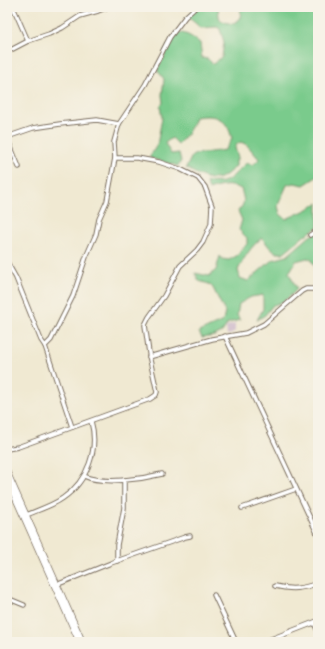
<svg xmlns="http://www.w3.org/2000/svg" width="325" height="649" font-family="'Shantell Sans',sans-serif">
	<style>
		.industrial { fill: #d0bdcc }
		.green { fill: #7acb8c; stroke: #5a7a55 }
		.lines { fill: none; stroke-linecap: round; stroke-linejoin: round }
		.minor-casing { stroke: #7a6d5d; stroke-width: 5.5 }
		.tertiary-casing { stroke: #7a6d5d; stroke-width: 6 }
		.minor { stroke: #fff; stroke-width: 3.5 }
		.tertiary { stroke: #fff; stroke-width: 4.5 }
	</style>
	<rect width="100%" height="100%" fill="#f7f3e8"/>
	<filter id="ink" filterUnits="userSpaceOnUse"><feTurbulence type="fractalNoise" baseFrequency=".025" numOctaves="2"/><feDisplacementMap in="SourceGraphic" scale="8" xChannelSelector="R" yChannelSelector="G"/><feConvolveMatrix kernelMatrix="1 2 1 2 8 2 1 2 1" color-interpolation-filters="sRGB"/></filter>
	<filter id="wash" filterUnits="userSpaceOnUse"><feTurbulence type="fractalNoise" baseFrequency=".012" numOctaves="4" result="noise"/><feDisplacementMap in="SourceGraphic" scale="16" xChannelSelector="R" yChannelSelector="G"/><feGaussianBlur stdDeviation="0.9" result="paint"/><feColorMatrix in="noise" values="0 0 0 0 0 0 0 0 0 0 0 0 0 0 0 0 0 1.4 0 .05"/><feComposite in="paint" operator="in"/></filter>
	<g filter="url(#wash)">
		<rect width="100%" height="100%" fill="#f0e9d2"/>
		<!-- industrial -->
		<polygon class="industrial" points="235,324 235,331 232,334 227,335 226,327 230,325"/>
		<!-- green -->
		<path class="green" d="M199 7H218L219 17 221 21 233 24 240 19 241 7H318V176L304 185 294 183 287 185 279 203 278 206 280 214 286 219 306 210 318 203V227L304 236 283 253H277L271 249 262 238C251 246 244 258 238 270L240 278 248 281 272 260 287 256 310 236 318 232V285H316C319 274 316 268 311 259L307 258 296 261 289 273 297 289C290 297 283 303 273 305L265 315 257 320 263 309V295L251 297 239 304 237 315 240 320 228 323 222 332 214 336 202 338 199 332 223 321 225 312 213 288 209 284 199 281 195 273 209 276 216 270 220 256 222 259 229 260 238 255 242 249 247 244V238L239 230 242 220 238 211C246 203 244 200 241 189 230 183 220 186 209 190L206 182C212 182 218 183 223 182 232 180 239 168 247 163L253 165 259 159 247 145 241 142 237 144 235 148 238 157 236 161V166C232 169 228 174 224 176 211 184 197 174 186 168L192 156 196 154 225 150 232 139C227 117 215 114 195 117 192 128 186 136 178 144L172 138 165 143 171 154 179 153 181 161 178 166 150 158V156L157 145 162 118 160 106 163 103 162 95 164 79 157 70 165 56V50L176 33C184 31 194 38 200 43L202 58 208 59 213 64 222 57 224 42 220 29 217 27 201 28 188 17Z"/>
	</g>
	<g filter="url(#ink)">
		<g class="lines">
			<!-- minor casing -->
			<g class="minor-casing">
				<g id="minor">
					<polyline points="13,7 28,41"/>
					<polyline points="7,52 28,41 49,34 62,28 80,16 98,11 108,7"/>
					<polyline points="7,137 33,128 60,124 97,120 119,124"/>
					<polyline points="7,138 19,167"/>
					<polyline points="310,235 318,230"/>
					<polyline points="7,262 16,278 41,340 45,346 72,427"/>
					<polyline points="225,336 318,535"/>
					<polyline points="45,346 51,340 73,296 86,257 96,234 99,219 107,201 115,158 114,142 119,124 145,85 170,37 185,17 196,7"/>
					<polyline points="149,357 212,339 246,333 264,324 302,291 306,289 318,289"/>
					<polyline points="7,449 18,447 150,399 156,395 157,392 150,360 145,325 149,317 164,296 180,266 197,250 203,242 211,224 212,206 205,187 198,178 180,169 159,162 137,158 115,158"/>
					<path d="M84 476C103 485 142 479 162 474"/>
					<polyline points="242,508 296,489"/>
					<path d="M26 515C38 510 52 506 63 498 88 481 99 449 91 421"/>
					<polyline points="117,561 117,545 124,508 124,480"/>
					<polyline points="7,574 7,588"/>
					<polyline points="56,585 111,563 185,537 190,536"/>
					<path d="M275 586C291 590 302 589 318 583"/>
					<polyline points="214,595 236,642"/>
					<polyline points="7,598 24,605"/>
					<polyline points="314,623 318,631"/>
				</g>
			</g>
			<!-- tertiary casing -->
			<g class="tertiary-casing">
				<g id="tertiary">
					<polyline points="7,471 83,642"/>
					<polyline points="7,480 79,642"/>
					<polyline points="264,642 318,621"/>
				</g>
			</g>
			<!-- minor -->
			<use href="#minor" class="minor"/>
			<!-- tertiary -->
			<use href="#tertiary" class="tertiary"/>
		</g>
	</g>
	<!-- margin -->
	<rect width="325" height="649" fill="none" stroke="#f7f3e8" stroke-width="24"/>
</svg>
